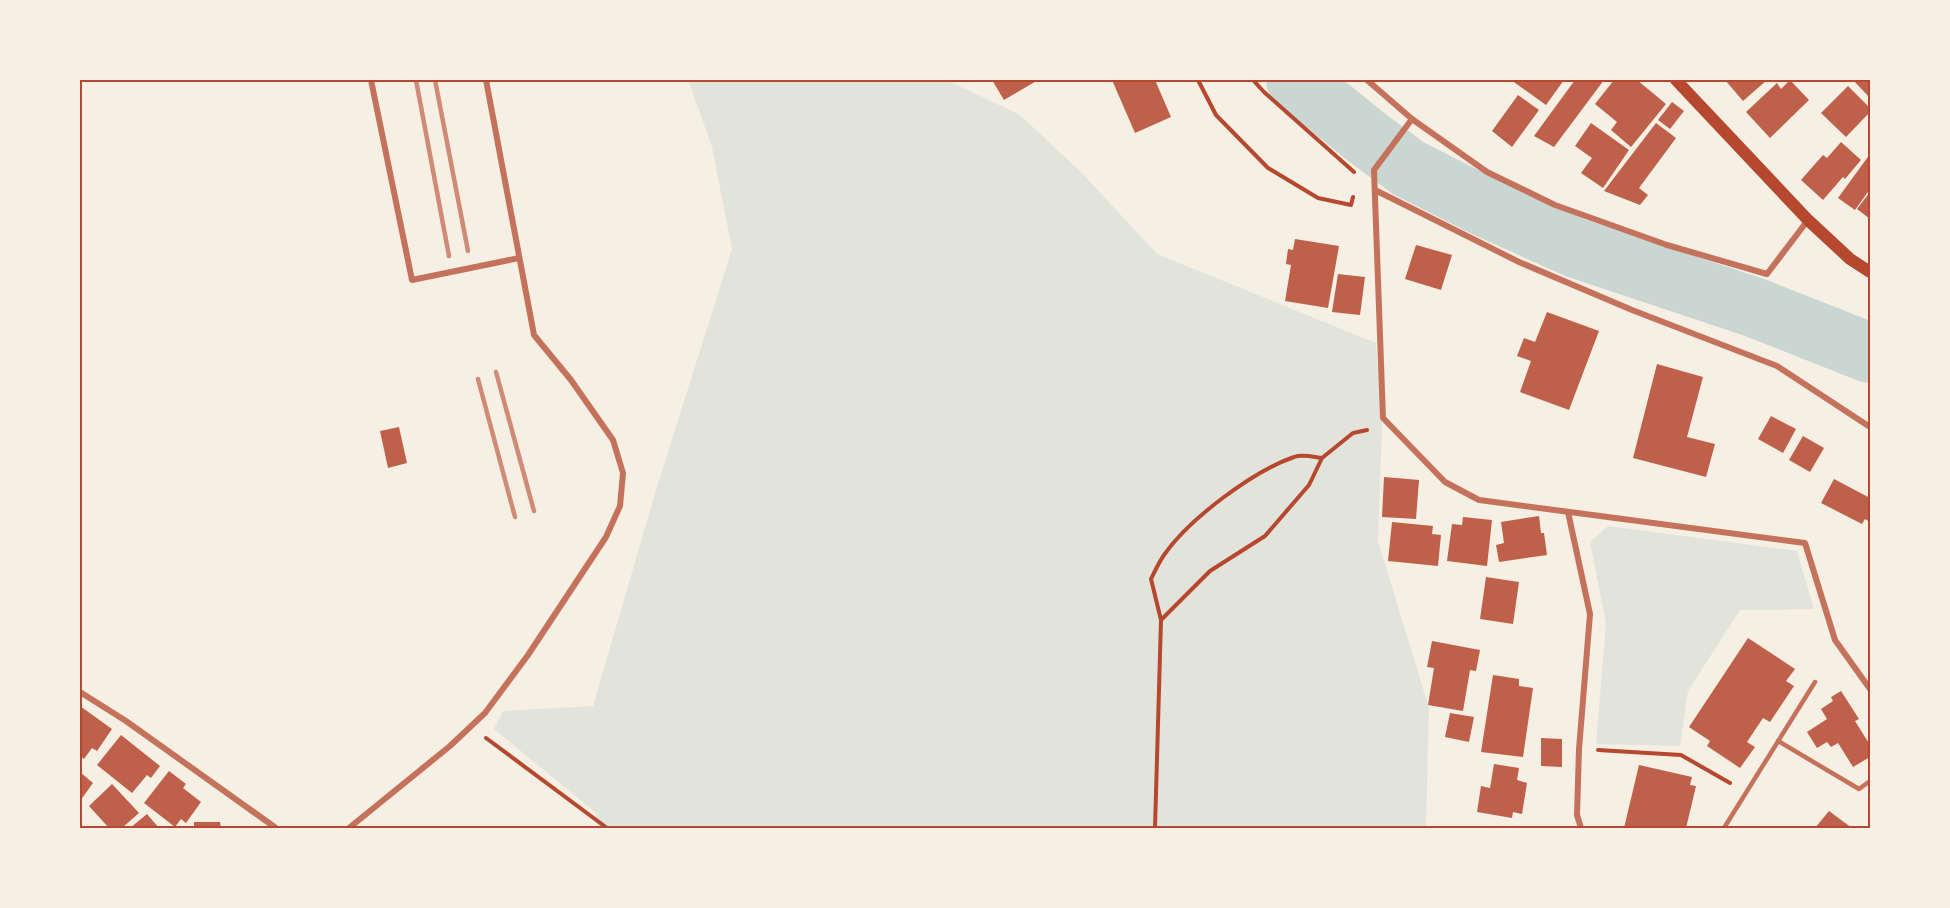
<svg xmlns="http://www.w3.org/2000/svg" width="1950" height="908" font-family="'Roboto Condensed',sans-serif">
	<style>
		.green { fill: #e2e4dc }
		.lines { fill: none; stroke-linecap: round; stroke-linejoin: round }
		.river { stroke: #c9d6d2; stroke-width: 60 }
		.building { fill: #bf614a }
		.path { stroke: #b5482f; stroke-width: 4 }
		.service { stroke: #c5725c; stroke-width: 4.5 }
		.minor { stroke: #c5725c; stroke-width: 6 }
		.secondary { stroke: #b5482f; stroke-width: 12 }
		.rail { stroke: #cf8b77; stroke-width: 4.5 }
		.neatline { fill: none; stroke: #b5482f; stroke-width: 2 }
	</style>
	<rect width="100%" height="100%" fill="#f6efe4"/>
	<!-- green -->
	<g class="green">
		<polygon points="688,80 947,80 1020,115 1082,173 1157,254 1376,343 1382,430 1378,541 1429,708 1426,828 597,828 596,813 494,729 503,711 593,706 656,490 732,249 712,147"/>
		<polygon points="1608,526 1797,551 1814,609 1740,610 1688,691 1680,746 1596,744 1606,623 1590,542"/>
	</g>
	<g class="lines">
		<!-- river -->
		<polyline class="river" points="1296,80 1365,136 1408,168 1485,207 1576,248 1756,308 1870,353"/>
	</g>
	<!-- building -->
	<g class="building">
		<polygon points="992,80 1038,80 1004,100"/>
		<polygon points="1112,80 1155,80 1171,117 1135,133"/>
		<polygon points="1511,80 1564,80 1546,105"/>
		<polygon points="1575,80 1604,80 1554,147 1534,136"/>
		<polygon points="1614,80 1637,80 1666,104 1631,147 1611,130 1617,122 1595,104"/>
		<polygon points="1725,80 1767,80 1743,101"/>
		<polygon points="1790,80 1809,100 1770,138 1746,112 1777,83 1781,89"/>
		<polygon points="1853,80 1870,80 1870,98"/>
		<polygon points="1848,86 1870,108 1870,112 1846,137 1821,113"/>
		<polygon points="1518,95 1539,110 1512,147 1492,131"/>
		<polygon points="1672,102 1684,111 1670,129 1658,120"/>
		<polygon points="1591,123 1629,150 1603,188 1581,173 1592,158 1575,146"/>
		<polygon points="1656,123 1676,138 1639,188 1648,195 1640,205 1604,191"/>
		<polygon points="1841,142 1861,160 1845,179 1843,177 1823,200 1801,180 1823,155 1827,158"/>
		<polygon points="1870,154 1870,189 1855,210 1838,198"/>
		<polygon points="1870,192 1870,219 1857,209"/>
		<polygon points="1295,239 1339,246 1328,308 1285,301 1291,265 1286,264 1288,249 1293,250"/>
		<polygon points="1416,245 1452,255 1441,290 1405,279"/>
		<polygon points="1338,274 1365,277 1360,315 1332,312"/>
		<polygon points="1547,312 1599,331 1569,410 1520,392 1531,361 1517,356 1524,338 1535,342"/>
		<polygon points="1657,364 1703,377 1687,437 1715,444 1706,477 1633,458"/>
		<polygon points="1771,416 1796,429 1783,453 1758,439"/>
		<polygon points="399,427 407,463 388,468 380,431"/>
		<polygon points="1803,436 1824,448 1810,472 1789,460"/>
		<polygon points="1384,477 1419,480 1416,519 1382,517"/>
		<polygon points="1834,479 1870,498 1870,522 1865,519 1862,524 1821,503"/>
		<polygon points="1539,516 1541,533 1544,533 1547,555 1499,562 1496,545 1504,543 1501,522"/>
		<polygon points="1463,517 1492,520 1487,566 1447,561 1452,524 1462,525"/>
		<polygon points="1392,522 1433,526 1432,534 1441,535 1438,566 1388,561"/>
		<polygon points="1486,577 1519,582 1513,624 1480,619"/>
		<polygon points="1748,638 1795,669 1786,681 1794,686 1770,722 1763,718 1747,742 1755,747 1740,768 1707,746 1710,741 1689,727"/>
		<polygon points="1432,641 1480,650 1476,671 1470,670 1463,711 1428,705 1434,668 1427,667"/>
		<polygon points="1493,675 1519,679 1519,686 1533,688 1523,757 1481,752"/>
		<polygon points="1841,691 1859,719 1855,721 1870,745 1870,757 1853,767 1838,743 1831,747 1827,742 1817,748 1807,732 1827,719 1821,709 1833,701 1831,697"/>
		<polygon points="80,706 112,729 97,751 92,748 84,759 80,756"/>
		<polygon points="1450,713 1474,717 1469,742 1445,737"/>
		<polygon points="121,735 160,766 151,778 147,775 132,793 97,765"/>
		<polygon points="1541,738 1562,739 1562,767 1541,766"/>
		<polygon points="1494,764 1519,768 1517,780 1527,783 1522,814 1513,812 1512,818 1477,812 1481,786 1490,788"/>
		<polygon points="1639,765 1692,777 1690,785 1696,786 1686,828 1624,828"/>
		<polygon points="169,771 186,784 183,788 201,802 186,823 181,819 175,827 144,803"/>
		<polygon points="80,772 93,783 80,801"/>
		<polygon points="112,784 139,813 122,828 109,828 89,806"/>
		<polygon points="1829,811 1852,828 1815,828"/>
		<polygon points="147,814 159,828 130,828"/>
		<polygon points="194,822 220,822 221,828 194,828"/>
	</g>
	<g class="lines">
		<!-- path -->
		<g class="path">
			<polyline points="1198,80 1216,115 1268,168 1318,198 1351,205 1353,197"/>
			<polyline points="1253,80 1264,92 1354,172"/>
			<path d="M1161 620 1151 579C1155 571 1159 562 1164 555 1189 519 1253 471 1294 457 1302 454 1314 457 1322 458"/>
			<polyline points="486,738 607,828"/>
			<polyline points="1598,750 1681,755 1730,783"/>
			<polyline points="1155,828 1161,620 1210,571 1265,536 1309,485 1322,458 1353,433 1367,430"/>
		</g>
		<!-- service -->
		<g class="service">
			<polyline points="1778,741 1859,789 1870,781"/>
			<polyline points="1724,828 1815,682"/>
		</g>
		<!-- minor -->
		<g class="minor">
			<polyline points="371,80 412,280 519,258"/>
			<polyline points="1367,80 1412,119 1487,172 1555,205 1667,245 1767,274 1808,220"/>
			<polyline points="1412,119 1374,170 1383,418 1445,482 1479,500 1805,543 1835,640 1870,689"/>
			<polyline points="1375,190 1519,262 1632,310 1777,366 1870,427"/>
			<polyline points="1568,512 1590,614 1579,749 1577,815 1581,828"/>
			<polyline points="80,692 126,721 276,828"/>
			<polyline points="349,828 450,746 485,713 528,655 606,537 620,506 623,473 613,440 571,380 534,335 486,80"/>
		</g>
		<!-- secondary -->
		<polyline class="secondary" points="1676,80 1808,220 1850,259 1870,272"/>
		<!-- rail -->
		<g class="rail">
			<polyline points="416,80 449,256"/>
			<polyline points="435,80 468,251"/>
			<polyline points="496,372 534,511"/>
			<polyline points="478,379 515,517"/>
		</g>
	</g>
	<!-- border -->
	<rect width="1950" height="908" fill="none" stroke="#f6efe4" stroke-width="162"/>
	<rect x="81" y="81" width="1788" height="746" class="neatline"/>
</svg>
